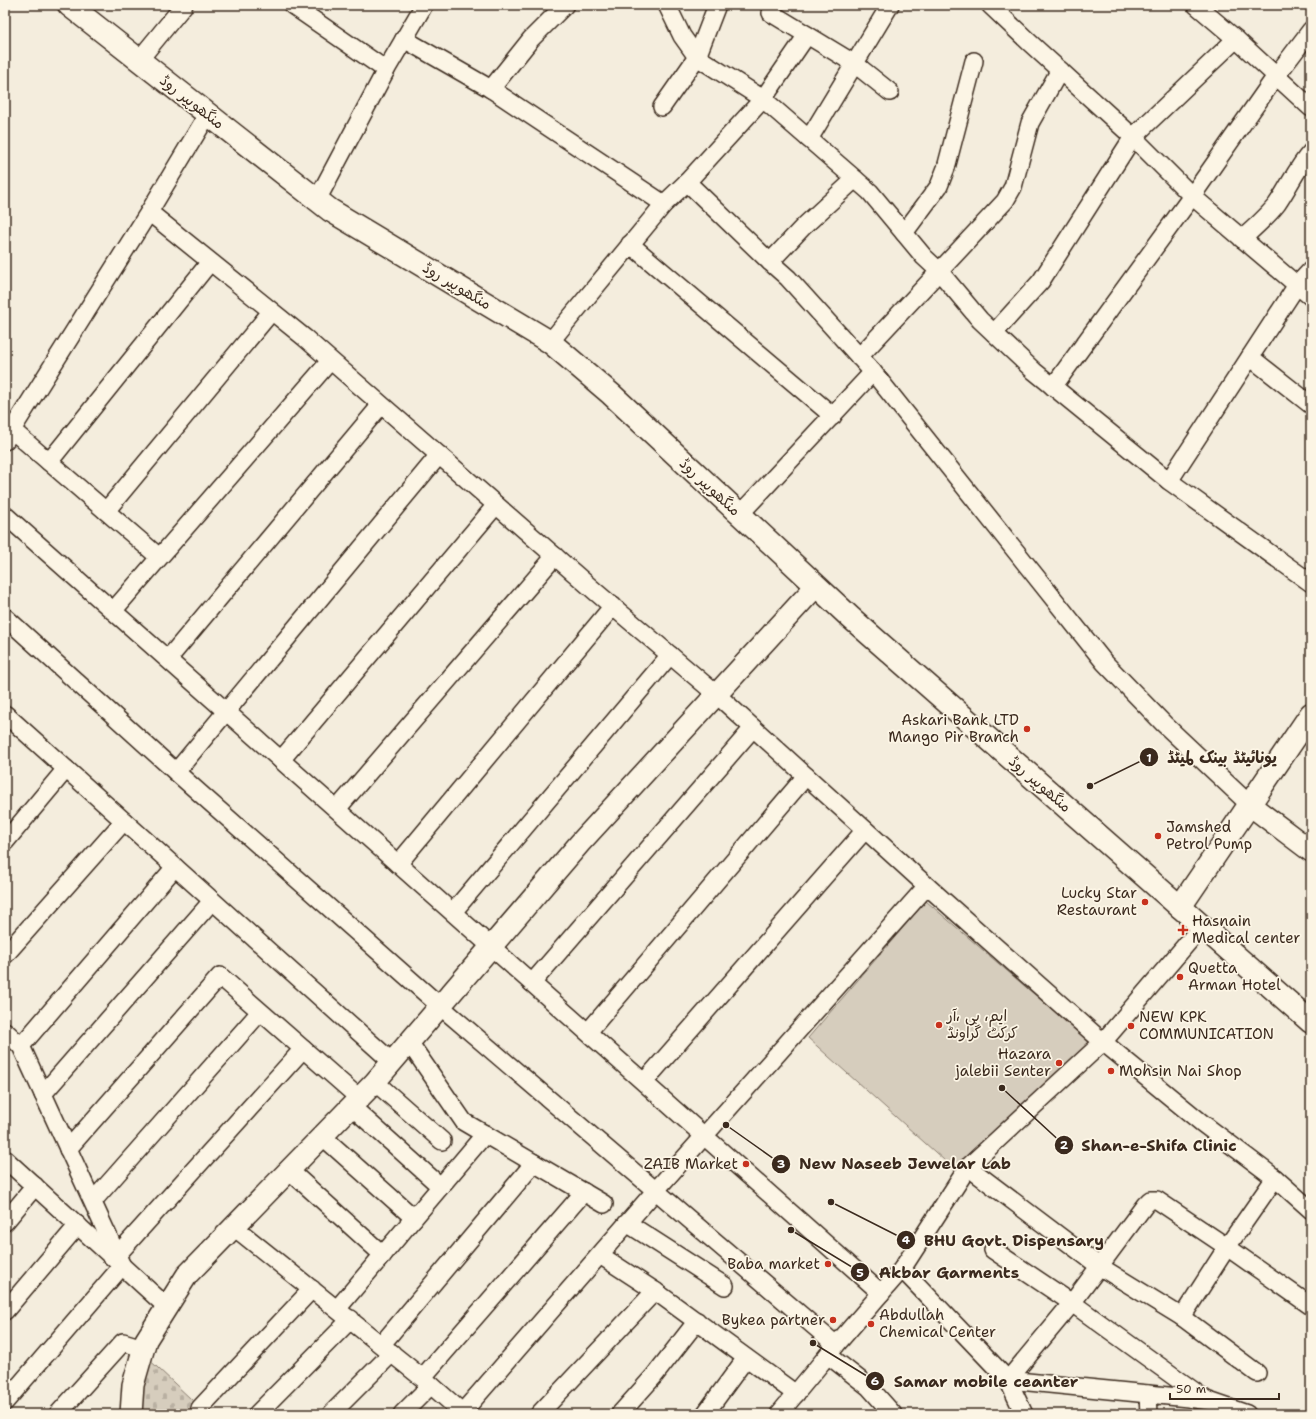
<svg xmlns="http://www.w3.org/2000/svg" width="1316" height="1419" font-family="'Shantell Sans','Playpen Sans Arabic',sans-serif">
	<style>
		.cemetery { fill: url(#cemetery-stones); stroke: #887c6e }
		.park { fill: #d6cdbd; stroke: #887c6e }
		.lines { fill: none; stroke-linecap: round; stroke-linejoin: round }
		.minor-casing { stroke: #3b2a1e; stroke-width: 20 }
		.tertiary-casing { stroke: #3b2a1e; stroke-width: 24 }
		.secondary-casing { stroke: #3b2a1e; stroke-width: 25 }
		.primary-casing { stroke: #3b2a1e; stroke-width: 25 }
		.minor { stroke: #fcf5e5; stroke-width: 17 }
		.tertiary { stroke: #fcf5e5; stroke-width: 21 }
		.secondary { stroke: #fcf5e5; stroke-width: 22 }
		.primary { stroke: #fcf5e5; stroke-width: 22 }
		.poi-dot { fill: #c8321e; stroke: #fcf5e5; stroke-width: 1.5 }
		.labels { text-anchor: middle; stroke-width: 3.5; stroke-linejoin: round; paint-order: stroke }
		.street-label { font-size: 15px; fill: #3b2a1e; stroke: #fcf5e5 }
		.poi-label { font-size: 15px; fill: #3b2a1e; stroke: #fcf5e5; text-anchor: start }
		.leader { fill: none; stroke: #3b2a1e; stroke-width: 1.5 }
		.callout-dot { fill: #3b2a1e; stroke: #fcf5e5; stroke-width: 1.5 }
		.mark-label { font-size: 12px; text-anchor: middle; font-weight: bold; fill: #fff }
		.callout-label { font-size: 16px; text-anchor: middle; font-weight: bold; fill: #3b2a1e; stroke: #fcf5e5; stroke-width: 3.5; stroke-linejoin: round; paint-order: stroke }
	</style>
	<defs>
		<pattern id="cemetery-stones" width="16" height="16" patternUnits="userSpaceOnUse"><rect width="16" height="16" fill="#d6cdbd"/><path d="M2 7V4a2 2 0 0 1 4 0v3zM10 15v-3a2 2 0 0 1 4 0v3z" fill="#b9b0a2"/></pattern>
	</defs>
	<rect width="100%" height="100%" fill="#f4eddd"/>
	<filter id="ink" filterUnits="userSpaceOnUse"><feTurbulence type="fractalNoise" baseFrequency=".025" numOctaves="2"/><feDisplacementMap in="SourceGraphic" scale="8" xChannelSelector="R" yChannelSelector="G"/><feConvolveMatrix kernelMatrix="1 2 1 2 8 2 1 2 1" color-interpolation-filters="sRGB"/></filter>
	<g filter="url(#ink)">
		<!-- cemetery -->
		<polygon class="cemetery" points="142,1353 207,1414 132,1414"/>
		<!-- park -->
		<polygon class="park" points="926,901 1092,1044 964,1178 808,1038"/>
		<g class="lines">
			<!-- minor casing -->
			<g class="minor-casing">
				<g id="minor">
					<polyline points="292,5 386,70"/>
					<polyline points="717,5 697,57 763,99 870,192 924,257 939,271 980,320 1034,371 1169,481 1311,583"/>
					<polyline points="990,5 1030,43 1133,137 1192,196 1311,297"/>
					<polyline points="1196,5 1236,39 1311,108"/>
					<polyline points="771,13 855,64 890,92"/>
					<polyline points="404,39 491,89 664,204"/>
					<polyline points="139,60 184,5"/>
					<polyline points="491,89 531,39 565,5"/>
					<polyline points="662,107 697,57 682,36 667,5"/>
					<polyline points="809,139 890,5"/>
					<polyline points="687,182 770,262 788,278 873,372 1104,662 1164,724 1250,805"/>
					<polyline points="317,200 386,70 424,5"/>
					<polyline points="149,212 305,338 597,593 716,694 927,886 1103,1042 1202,1123 1275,1178 1311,1210"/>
					<polyline points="904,233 939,186 946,168 974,61"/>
					<path d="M1242 239C1254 228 1267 217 1277 204 1289 187 1297 167 1311 152"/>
					<polyline points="630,244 833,416"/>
					<polyline points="770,262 803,227 855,179"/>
					<polyline points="994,333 1041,281 1133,137 1236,39"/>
					<polyline points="550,342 664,204 687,182 763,99 807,35"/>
					<polyline points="859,357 1005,201 1013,187 1030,123 1060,70"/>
					<polyline points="1250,357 1311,405"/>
					<polyline points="1053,387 1192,196 1276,76 1311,30"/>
					<polyline points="12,430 159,557"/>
					<polyline points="5,441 149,212 208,114"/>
					<polyline points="49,462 210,262"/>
					<polyline points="1169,481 1297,285 1311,270"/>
					<polyline points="106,511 271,312"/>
					<polyline points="740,514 873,372"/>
					<polyline points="5,515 881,1293"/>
					<polyline points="113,611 330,361"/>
					<polyline points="5,617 176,772 440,1006 836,1345"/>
					<polyline points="168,659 381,405"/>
					<polyline points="5,714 392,1062"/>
					<polyline points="281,760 496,505"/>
					<polyline points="176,772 439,455"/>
					<polyline points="337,809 555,556"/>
					<polyline points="5,842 66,769"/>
					<polyline points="398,864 613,606"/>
					<polyline points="453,912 670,655"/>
					<polyline points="5,955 124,821"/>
					<polyline points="532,983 753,728"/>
					<polyline points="5,1031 21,1046 122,1266 5,1402"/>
					<polyline points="588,1032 806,776"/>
					<polyline points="409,1042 464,1122 604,1204"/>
					<polyline points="21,1046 175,867"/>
					<polyline points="375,1082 442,1141"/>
					<polyline points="644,1082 865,830"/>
					<polyline points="43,1094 212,901"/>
					<polyline points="351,1106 440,1186"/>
					<polyline points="322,1136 414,1218"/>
					<polyline points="68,1149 220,976 359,1098"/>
					<polyline points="5,1159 167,1307"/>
					<polyline points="968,1167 1099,1266 1182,1317 1257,1373"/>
					<polyline points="289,1170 383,1255"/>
					<polyline points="93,1201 260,1012"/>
					<polyline points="5,1222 35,1186"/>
					<polyline points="627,1223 725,1286"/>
					<polyline points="234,1227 431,1385 464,1414"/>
					<polyline points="993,1250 1072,1303 1205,1399"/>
					<polyline points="117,1255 303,1049"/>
					<polyline points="600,1255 655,1291 796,1394"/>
					<polyline points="902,1269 1008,1380 1188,1398 1209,1401 1247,1414"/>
					<polyline points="337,1309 485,1134"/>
					<polyline points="5,1311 78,1225"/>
					<polyline points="1182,1317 1227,1247 1275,1178"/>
					<polyline points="382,1344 534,1163"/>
					<polyline points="828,1355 869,1387 893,1414"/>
					<polyline points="423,1377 584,1192"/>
					<polyline points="1148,1394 1149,1414"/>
					<polyline points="200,1408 312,1289"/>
					<polyline points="58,1414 123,1342 143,1348"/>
					<polyline points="257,1414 351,1319"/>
					<polyline points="331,1414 392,1353"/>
					<polyline points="402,1414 431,1385"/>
					<polyline points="461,1414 656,1190 927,886"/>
					<polyline points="539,1414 655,1291"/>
					<polyline points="620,1414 654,1376 697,1321"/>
					<polyline points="705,1414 746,1358"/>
					<polyline points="779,1414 836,1345 902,1269 968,1167 1103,1042 1202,926"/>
					<polyline points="1024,1414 1008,1380 1072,1303 1145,1205 1150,1200 1157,1200 1227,1247 1311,1306"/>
				</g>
			</g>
			<!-- tertiary casing -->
			<g class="tertiary-casing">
				<g id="tertiary">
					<polyline points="1250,805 1311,851"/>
					<polyline points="131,1414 133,1385 146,1340 187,1275 375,1082 580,843 816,586"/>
				</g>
			</g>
			<!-- secondary casing -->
			<g class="secondary-casing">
				<polyline id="secondary" points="1180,907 1311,714"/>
			</g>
			<!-- primary casing -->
			<g class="primary-casing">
				<polyline id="primary" points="69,5 330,210 550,342 611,394 851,618 1311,1022"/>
			</g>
			<!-- minor -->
			<use href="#minor" class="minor"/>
			<!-- tertiary -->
			<use href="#tertiary" class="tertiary"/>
			<!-- secondary -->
			<use href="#secondary" class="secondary"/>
			<!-- primary -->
			<use href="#primary" class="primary"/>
		</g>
	</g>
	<!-- markers -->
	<g class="poi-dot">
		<circle cx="1027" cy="729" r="4"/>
		<circle cx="1158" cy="836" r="4"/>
		<circle cx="1145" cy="902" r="4"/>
		<path d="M1181 924h4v4h4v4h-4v4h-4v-4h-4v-4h4z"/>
		<circle cx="1180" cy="977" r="4"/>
		<circle cx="939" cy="1025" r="4"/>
		<circle cx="1131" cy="1026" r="4"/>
		<circle cx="1059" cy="1063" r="4"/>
		<circle cx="1111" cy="1071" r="4"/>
		<circle cx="746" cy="1164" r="4"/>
		<circle cx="828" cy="1264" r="4"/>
		<circle cx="833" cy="1320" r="4"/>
		<circle cx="871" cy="1324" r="4"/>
	</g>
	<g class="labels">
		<!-- street labels -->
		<g class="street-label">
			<text transform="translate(192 102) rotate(38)" y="5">منگھوپیر روڈ</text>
			<text transform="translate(457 286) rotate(31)" y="5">منگھوپیر روڈ</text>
			<text transform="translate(710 487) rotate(43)" y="5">منگھوپیر روڈ</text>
			<text transform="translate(1040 784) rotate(41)" y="5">منگھوپیر روڈ</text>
		</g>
		<!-- poi labels -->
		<g class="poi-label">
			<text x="1019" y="725" text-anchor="end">Askari Bank LTD<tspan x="1019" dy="17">Mango Pir Branch</tspan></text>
			<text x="1166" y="832">Jamshed<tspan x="1166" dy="17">Petrol Pump</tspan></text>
			<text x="1137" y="898" text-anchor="end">Lucky Star<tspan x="1137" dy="17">Restaurant</tspan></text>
			<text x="1192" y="926">Hasnain<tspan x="1192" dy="17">Medical center</tspan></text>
			<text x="1188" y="973">Quetta<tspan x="1188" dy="17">Arman Hotel</tspan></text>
			<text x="947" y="1021">ایم، پی ،آر<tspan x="947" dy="17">کرکٹ گراونڈ</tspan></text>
			<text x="1139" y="1022">NEW KPK<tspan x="1139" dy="17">COMMUNICATION</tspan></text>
			<text x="1051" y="1059" text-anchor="end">Hazara<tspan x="1051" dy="17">jalebii Senter</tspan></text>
			<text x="1119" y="1076">Mohsin Nai Shop</text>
			<text x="738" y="1169" text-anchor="end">ZAIB Market</text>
			<text x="820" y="1269" text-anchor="end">Baba market</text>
			<text x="879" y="1320">Abdullah<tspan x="879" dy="17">Chemical Center</tspan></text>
			<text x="825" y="1325" text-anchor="end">Bykea partner</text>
		</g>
	</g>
	<!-- callouts -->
	<path class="leader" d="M1090 786L1149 757M1002 1088L1064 1145M726 1125L781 1164M831 1202L906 1240M791 1230L860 1272M813 1343L875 1381"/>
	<g class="callout-dot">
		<circle cx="1090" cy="786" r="4"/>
		<circle cx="1002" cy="1088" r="4"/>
		<circle cx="726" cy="1125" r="4"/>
		<circle cx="831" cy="1202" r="4"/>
		<circle cx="791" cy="1230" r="4"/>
		<circle cx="813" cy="1343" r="4"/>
		<circle cx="1149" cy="757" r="10"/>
		<circle cx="1064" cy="1145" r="10"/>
		<circle cx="781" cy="1164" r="10"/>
		<circle cx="906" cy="1240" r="10"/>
		<circle cx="860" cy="1272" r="10"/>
		<circle cx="875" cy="1381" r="10"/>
	</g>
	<g class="mark-label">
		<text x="1149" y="762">1</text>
		<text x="1064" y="1149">2</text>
		<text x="781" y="1168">3</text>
		<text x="906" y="1244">4</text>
		<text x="860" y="1277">5</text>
		<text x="875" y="1385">6</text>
	</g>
	<g class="callout-label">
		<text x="1222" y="763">یونائیٹڈ بینک لمیٹڈ</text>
		<text x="1159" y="1151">Shan-e-Shifa Clinic</text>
		<text x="905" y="1169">New Naseeb Jewelar Lab</text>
		<text x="1014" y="1246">BHU Govt. Dispensary</text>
		<text x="949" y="1278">Akbar Garments</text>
		<text x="986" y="1387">Samar mobile ceanter</text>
	</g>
	<!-- margin -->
	<rect width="1316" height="1419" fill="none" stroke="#fcf5e5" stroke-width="20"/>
	<rect x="10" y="10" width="1296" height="1399" fill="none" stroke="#3b2a1e" stroke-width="1.5" filter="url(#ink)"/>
	<!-- scale -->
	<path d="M1170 1393v6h109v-6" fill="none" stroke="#3b2a1e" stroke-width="2"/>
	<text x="1176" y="1393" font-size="12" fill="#3b2a1e" stroke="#fcf5e5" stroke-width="3" paint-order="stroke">50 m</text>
</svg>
